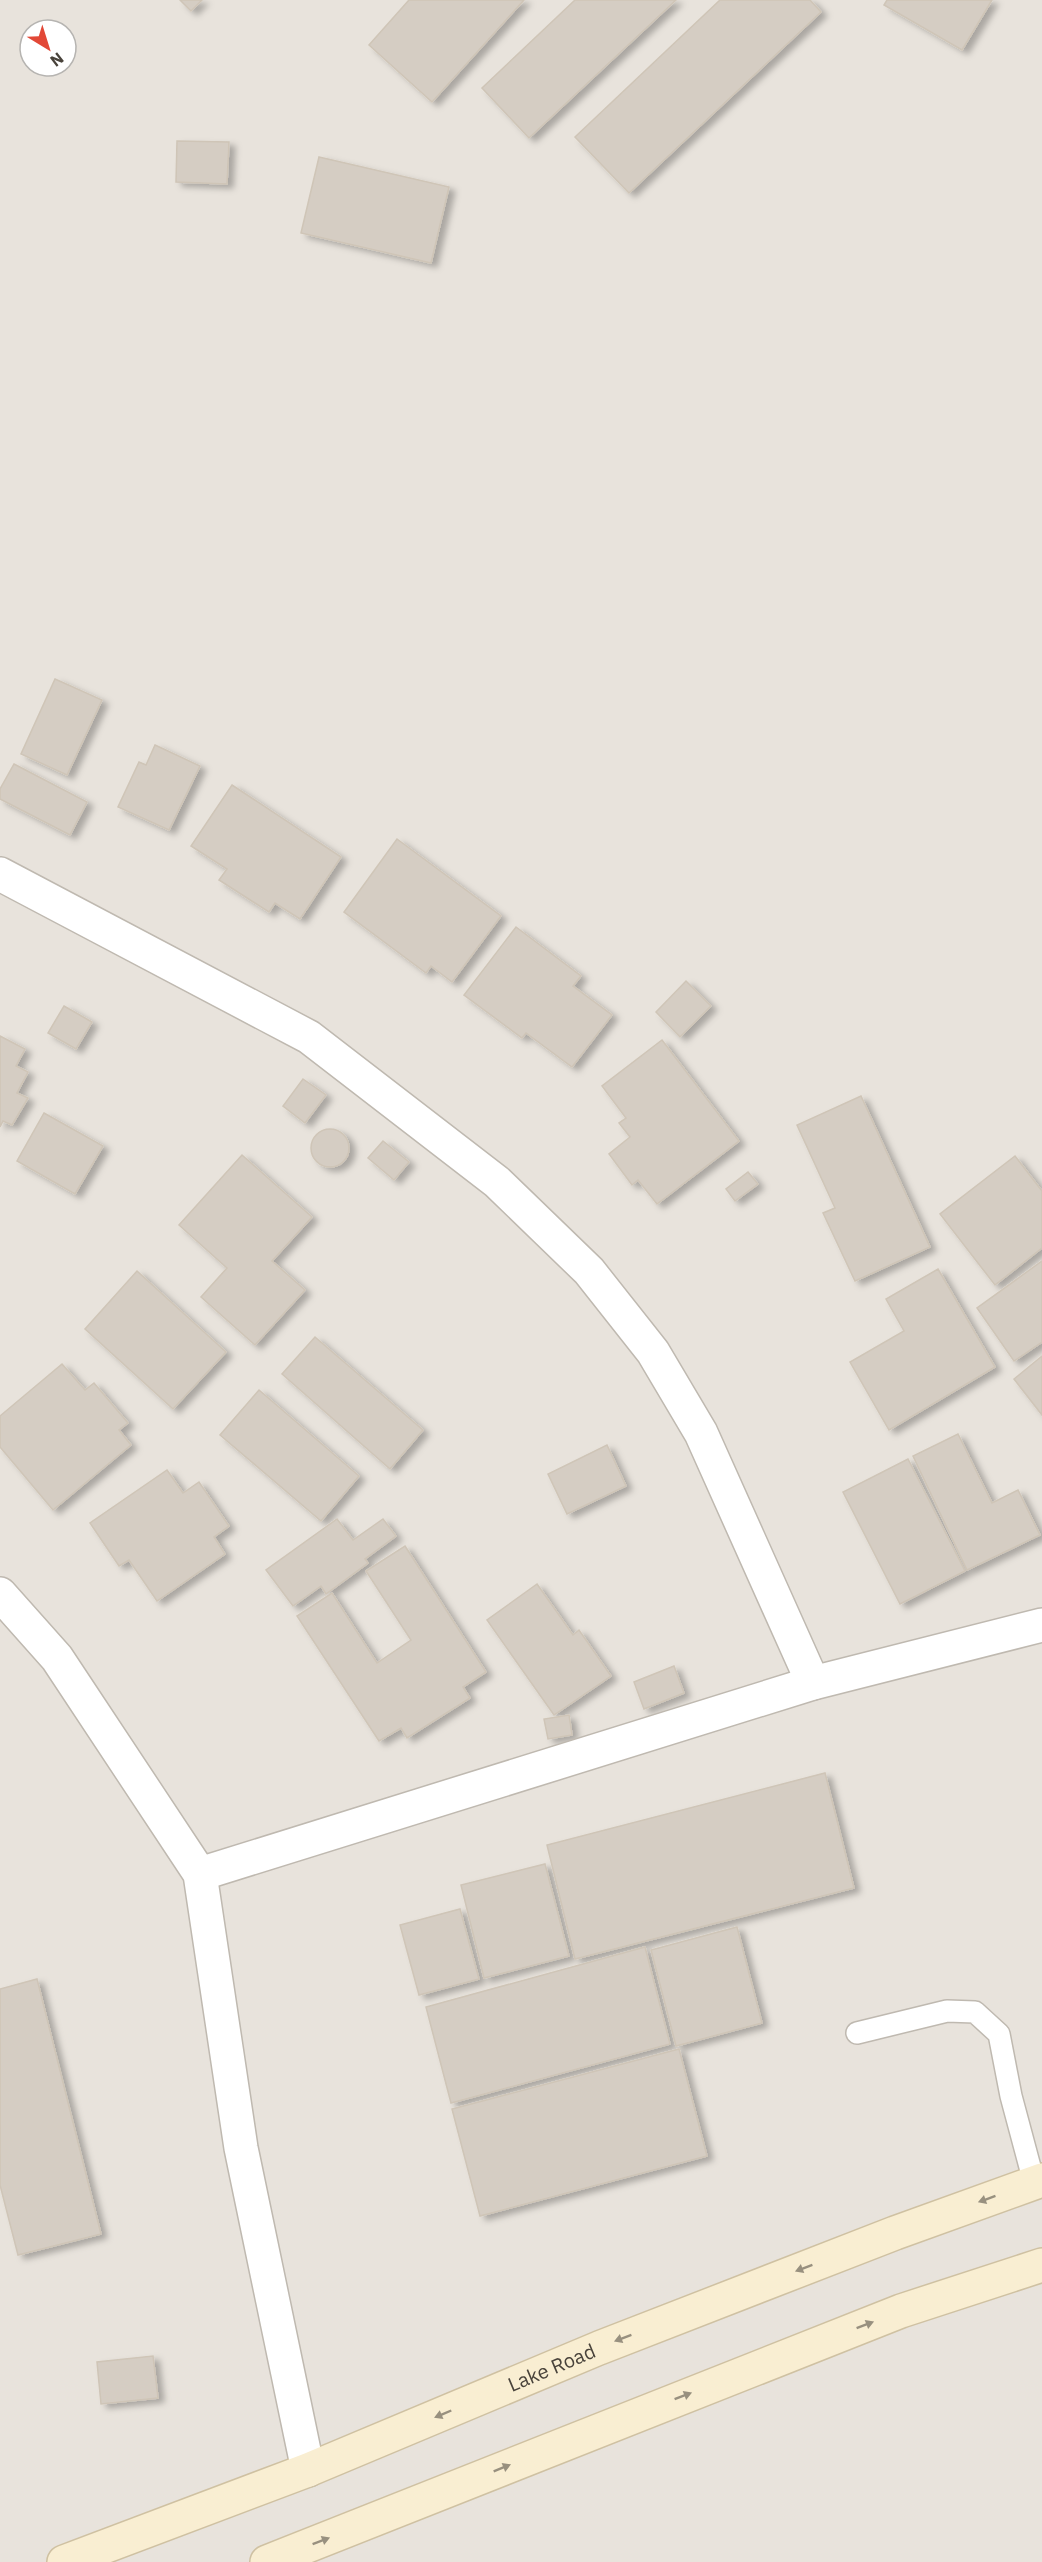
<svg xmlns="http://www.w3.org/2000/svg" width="1042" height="2562" font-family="'IBM Plex Sans',sans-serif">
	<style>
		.residential { fill: #e8e3dc; fill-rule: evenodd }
		.building { fill: #d5cdc3; stroke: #cfc5b7; stroke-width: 1.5; filter: url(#shadow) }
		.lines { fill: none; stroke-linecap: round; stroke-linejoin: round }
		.service-casing { stroke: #bfb9b0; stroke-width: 24 }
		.minor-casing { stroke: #bfb9b0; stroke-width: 36 }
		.secondary-casing { stroke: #cfc1a2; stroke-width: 36 }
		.service { stroke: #fff; stroke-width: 21 }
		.minor { stroke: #fff; stroke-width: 33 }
		.secondary { stroke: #f9eed2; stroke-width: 33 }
		.oneway { fill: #98907f }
		.labels { text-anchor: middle; stroke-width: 5; stroke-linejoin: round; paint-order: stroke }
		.street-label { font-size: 20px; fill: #49433b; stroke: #fff }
	</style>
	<defs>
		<filter id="shadow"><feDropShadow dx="6" dy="4" stdDeviation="3" flood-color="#0004"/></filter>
	</defs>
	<rect width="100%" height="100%" fill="#f5f2ed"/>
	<!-- residential -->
	<path class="residential" d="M0 0H1042V2562H0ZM30 30H66V66H30Z"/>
	<!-- building -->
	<g class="building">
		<polygon points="180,0 202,0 191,11"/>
		<polygon points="409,0 524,0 432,102 369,45"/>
		<polygon points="575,0 676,0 529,138 482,88"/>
		<polygon points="720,0 810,0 821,12 629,193 575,137"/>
		<polygon points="887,0 992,0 962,50 884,5"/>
		<polygon points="177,141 229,142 227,184 176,182"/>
		<polygon points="319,157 449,187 431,263 301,233"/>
		<polygon points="55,679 102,700 67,775 21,754"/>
		<polygon points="155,745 200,766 169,830 118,807 139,762 146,765"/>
		<polygon points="14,764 87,802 70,835 0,799 0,789"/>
		<polygon points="232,785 341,857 300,919 275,903 269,912 219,880 227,869 191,846"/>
		<polygon points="397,839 501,916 452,982 431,966 426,973 344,912"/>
		<polygon points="516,927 581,976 573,986 612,1015 572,1067 526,1033 522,1038 464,995"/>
		<polygon points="686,981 711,1006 680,1037 656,1012"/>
		<polygon points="64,1006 92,1022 76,1049 48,1033"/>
		<polygon points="0,1036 25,1049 16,1066 28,1072 17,1093 28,1098 12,1125 3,1121 0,1127"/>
		<polygon points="662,1040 739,1141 657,1204 638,1180 632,1185 609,1154 630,1137 619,1123 626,1118 602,1086"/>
		<polygon points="303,1079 326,1095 305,1123 283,1106"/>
		<polygon points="861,1096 930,1247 855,1281 823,1213 835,1208 797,1125"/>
		<polygon points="44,1113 103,1146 75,1194 17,1161"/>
		<circle cx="330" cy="1148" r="19"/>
		<polygon points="383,1141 409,1162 394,1180 368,1158"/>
		<polygon points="242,1155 312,1217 272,1261 305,1290 255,1345 201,1297 227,1268 179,1225"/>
		<polygon points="1015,1156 1042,1191 1042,1248 995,1285 940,1214"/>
		<polygon points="748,1172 758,1184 735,1201 726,1189"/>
		<polygon points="1042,1261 1042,1342 1014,1361 977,1308"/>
		<polygon points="938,1269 995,1367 889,1430 850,1362 904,1331 886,1299"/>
		<polygon points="137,1271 226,1352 173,1409 85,1329"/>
		<polygon points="315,1337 423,1430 390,1469 282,1374"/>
		<polygon points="1042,1356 1042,1415 1014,1379"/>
		<polygon points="62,1364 85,1390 94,1383 128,1423 119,1430 131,1445 53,1510 0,1447 0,1416"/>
		<polygon points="259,1390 359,1476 321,1521 220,1435"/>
		<polygon points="958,1434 992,1503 1018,1490 1040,1535 967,1570 913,1456"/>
		<polygon points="607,1445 626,1486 567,1514 548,1474"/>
		<polygon points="908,1459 965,1571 900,1604 843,1492"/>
		<polygon points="167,1470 183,1493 199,1482 229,1526 214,1537 225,1554 157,1601 129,1560 119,1566 90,1523"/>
		<polygon points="337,1519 353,1540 383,1519 396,1536 365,1559 368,1563 326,1594 321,1586 293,1606 266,1570"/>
		<polygon points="405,1546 486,1672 463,1687 470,1698 407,1738 401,1728 379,1741 297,1616 332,1593 377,1663 411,1640 366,1571"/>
		<polygon points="537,1584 573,1635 579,1630 611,1676 554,1715 487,1620"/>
		<polygon points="674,1666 684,1693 644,1709 634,1682"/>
		<polygon points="569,1715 572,1735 548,1739 544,1719"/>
		<polygon points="825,1773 854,1888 575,1959 547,1845"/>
		<polygon points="545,1864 569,1956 484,1978 461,1885"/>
		<polygon points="460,1909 479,1979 419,1995 400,1925"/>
		<polygon points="737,1927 762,2023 676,2046 651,1950"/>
		<polygon points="645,1947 670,2044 451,2103 426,2007"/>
		<polygon points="37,1979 101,2234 18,2255 0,2185 0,1989"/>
		<polygon points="679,2049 707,2156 480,2216 452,2109"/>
		<polygon points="153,2356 158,2398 101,2404 97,2362"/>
	</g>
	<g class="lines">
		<!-- service casing -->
		<g class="service-casing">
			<polyline id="service" points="857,2033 947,2011 975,2012 999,2034 1011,2096 1034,2182"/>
		</g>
		<!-- minor casing -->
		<g class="minor-casing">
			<g id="minor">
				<polyline points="0,874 309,1037 497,1182 589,1271 653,1352 701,1433 813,1683"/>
				<polyline points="0,1594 57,1658 200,1874 241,2148 308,2470"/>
				<polyline points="200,1874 813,1683 1042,1625"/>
			</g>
		</g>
		<!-- secondary casing -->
		<g class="secondary-casing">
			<g id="secondary">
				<path id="s1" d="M64 2562 308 2470 599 2348 895 2233 1042 2180"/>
				<polyline points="267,2562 901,2311 1042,2265"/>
			</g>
		</g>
		<!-- service -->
		<use href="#service" class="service"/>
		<!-- minor -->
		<use href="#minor" class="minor"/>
		<!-- secondary -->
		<use href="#secondary" class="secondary"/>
	</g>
	<!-- one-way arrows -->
	<defs><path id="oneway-solid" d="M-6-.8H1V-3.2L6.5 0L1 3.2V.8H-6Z" transform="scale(1.5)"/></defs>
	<g class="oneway">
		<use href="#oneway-solid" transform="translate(987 2199) rotate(160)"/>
		<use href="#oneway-solid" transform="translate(804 2268) rotate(159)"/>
		<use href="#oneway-solid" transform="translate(865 2325) rotate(-21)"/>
		<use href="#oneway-solid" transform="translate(623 2338) rotate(159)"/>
		<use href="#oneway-solid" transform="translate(683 2396) rotate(-21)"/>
		<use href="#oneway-solid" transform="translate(443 2414) rotate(157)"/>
		<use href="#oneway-solid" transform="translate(502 2468) rotate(-22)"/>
		<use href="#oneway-solid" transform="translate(321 2541) rotate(-21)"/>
	</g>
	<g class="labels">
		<!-- street labels -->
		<g class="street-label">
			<text dy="7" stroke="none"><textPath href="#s1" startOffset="525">Lake Road</textPath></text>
		</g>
	</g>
	<!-- north arrow -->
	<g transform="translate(48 48) rotate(142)"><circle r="28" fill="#ffffff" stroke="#b6b4b1" stroke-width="1.5"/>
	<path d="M0-4.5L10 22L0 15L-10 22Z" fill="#e24837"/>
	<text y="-9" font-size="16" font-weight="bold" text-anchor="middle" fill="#49433b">N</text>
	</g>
</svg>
